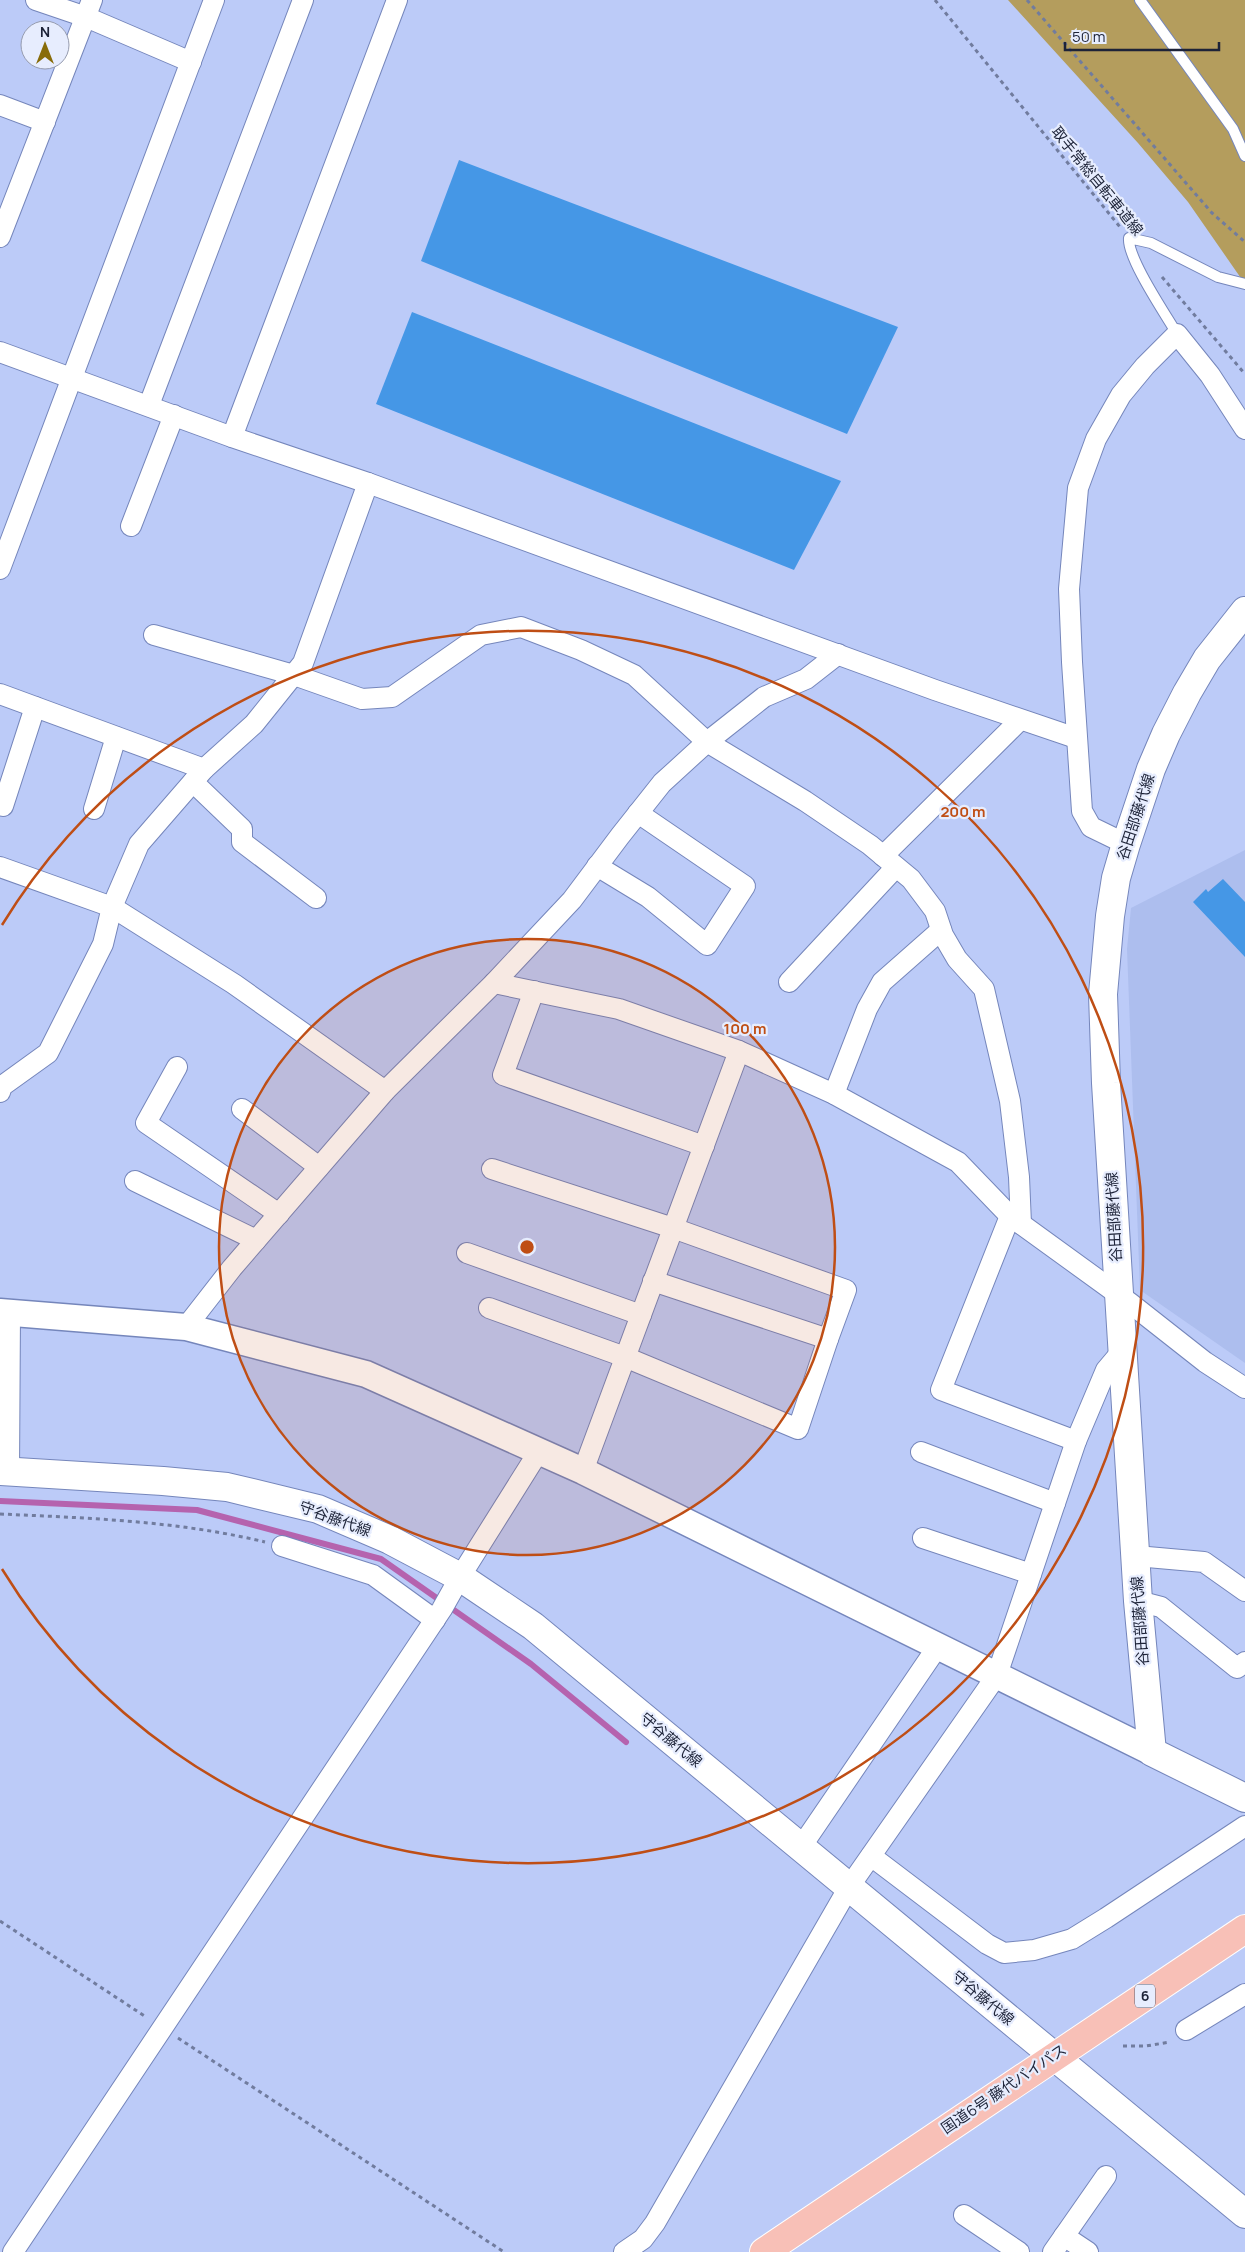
<svg xmlns="http://www.w3.org/2000/svg" width="1245" height="2252" font-family="Manrope,'Noto Sans JP',sans-serif">
	<style>
		.built { fill: #adbeee }
		.green { fill: #b49d5d }
		.lines { fill: none; stroke-linecap: round; stroke-linejoin: round }
		.stream { stroke: #b563ae; stroke-width: 6 }
		.building { fill: #4597e6 }
		.service-casing { stroke: #7586bb; stroke-width: 12 }
		.minor-casing { stroke: #7586bb; stroke-width: 22 }
		.tertiary-casing { stroke: #7586bb; stroke-width: 29 }
		.secondary-casing { stroke: #7586bb; stroke-width: 30 }
		.trunk-casing { stroke: #fff; stroke-width: 30 }
		.path { stroke: #717c9e; stroke-width: 3; stroke-dasharray: 4 4; stroke-linecap: butt }
		.service { stroke: #fff; stroke-width: 10 }
		.minor { stroke: #fff; stroke-width: 20 }
		.tertiary { stroke: #fff; stroke-width: 26 }
		.secondary { stroke: #fff; stroke-width: 28 }
		.trunk { stroke: #f8c0b7; stroke-width: 28 }
		.ring { fill: none; stroke: #bf4e15; stroke-width: 2.5 }
		.labels { text-anchor: middle; stroke-width: 4.5; stroke-linejoin: round; paint-order: stroke }
		.shield { fill: #e7edfe; stroke: #5a6073; stroke-width: 1 }
		.shield-label { font-size: 14px; font-weight: bold; fill: #1d2338 }
		.street-label { font-size: 15px; fill: #1d2338; stroke: #e7edfe }
		.centre { fill: #bf4e15; stroke: #e7edfe; stroke-width: 2.5 }
		.ring-label { font-size: 15px; text-anchor: middle; font-weight: bold; fill: #bf4e15; stroke: #e7edfe; stroke-width: 4.5; stroke-linejoin: round; paint-order: stroke }
	</style>
	<rect width="100%" height="100%" fill="#bccbf8"/>
	<!-- built -->
	<polygon class="built" points="1245,850 1245,1363 1140,1290 1127,949 1131,908"/>
	<!-- green -->
	<polygon class="green" points="1008,0 1245,0 1245,284 1188,202 1138,143"/>
	<g class="lines">
		<!-- stream -->
		<polyline class="stream" points="0,1501 197,1510 381,1559 531,1664 626,1742"/>
	</g>
	<!-- building -->
	<g class="building">
		<polygon points="459,160 898,327 847,434 421,261"/>
		<polygon points="412,312 841,481 794,570 376,404"/>
		<polygon points="1223,879 1245,902 1245,957 1193,902 1206,889 1208,892"/>
	</g>
	<g class="lines">
		<!-- service casing -->
		<g class="service-casing">
			<g id="service">
				<polyline points="1140,0 1233,129 1245,156"/>
				<path d="M1177 334C1166 315 1127 258 1129 238L1151 243 1218 277 1245 284"/>
			</g>
		</g>
		<!-- minor casing -->
		<g class="minor-casing">
			<g id="minor">
				<polyline points="36,0 86,17 191,62"/>
				<polyline points="0,105 45,122"/>
				<polyline points="0,237 92,0"/>
				<polyline points="0,352 232,437 368,483 935,690 1076,738"/>
				<polyline points="149,405 303,0"/>
				<polyline points="232,437 397,0"/>
				<polyline points="131,526 174,415"/>
				<polyline points="0,569 214,0"/>
				<polyline points="154,635 294,675 362,699 392,697 481,635 521,627 581,650 634,675 707,742 805,801 870,845 911,879 935,911 943,935 957,959 984,989 1010,1101 1019,1177 1021,1224"/>
				<polyline points="0,694 204,769"/>
				<polyline points="193,782 242,829 242,842 316,898"/>
				<polyline points="3,806 35,707"/>
				<polyline points="94,809 116,737"/>
				<polyline points="1126,844 1091,827 1082,811 1072,662 1069,589 1078,488 1096,439 1121,395 1145,366 1177,334 1210,375 1245,429"/>
				<polyline points="883,856 1020,720"/>
				<polyline points="597,866 648,897 707,945 745,886 638,813"/>
				<polyline points="0,867 112,907 234,984 385,1091"/>
				<polyline points="789,982 896,867"/>
				<polyline points="494,983 619,1009 739,1051 834,1094 958,1162 1010,1216 1130,1303 1205,1362 1245,1388"/>
				<polyline points="534,991 503,1075 704,1146"/>
				<polyline points="177,1067 146,1123 279,1214"/>
				<polyline points="0,1092 2,1086 48,1053 103,944 112,907 139,844 204,769 254,724 303,663 368,483"/>
				<polyline points="834,1094 867,1009 882,982 941,930"/>
				<polyline points="242,1109 319,1167"/>
				<polyline points="492,1169 673,1228 846,1290 828,1339 653,1281"/>
				<polyline points="135,1181 256,1240"/>
				<polyline points="1010,1216 941,1390 1076,1441"/>
				<polyline points="467,1253 641,1315"/>
				<polyline points="489,1308 625,1357 798,1429 828,1339"/>
				<polyline points="186,1327 232,1268 385,1091 494,983 572,900 620,836 662,783 707,742 764,697 806,679 838,654"/>
				<polyline points="921,1452 1055,1503"/>
				<polyline points="583,1471 739,1051"/>
				<polyline points="9,1472 10,1313"/>
				<polyline points="923,1538 1031,1574"/>
				<polyline points="282,1546 373,1575 435,1620"/>
				<polyline points="1136,1556 1204,1562 1245,1591"/>
				<polyline points="1138,1601 1161,1607 1237,1668 1245,1662"/>
				<polyline points="801,1847 938,1646"/>
				<polyline points="871,1856 987,1944 1004,1953 1034,1950 1072,1939 1106,1918 1245,1826"/>
				<polyline points="1186,2030 1245,1994"/>
				<polyline points="964,2215 1019,2252"/>
				<polyline points="1064,2236 1088,2252"/>
				<polyline points="13,2252 442,1609 460,1577 539,1451"/>
				<polyline points="624,2252 643,2239 655,2223 849,1887 997,1675 1076,1441 1106,1370 1122,1351"/>
				<polyline points="1053,2252 1106,2176"/>
			</g>
		</g>
		<!-- tertiary casing -->
		<g class="tertiary-casing">
			<polyline id="tertiary" points="0,1312 186,1327 366,1374 583,1471 1152,1752"/>
		</g>
		<!-- secondary casing -->
		<g class="secondary-casing">
			<g id="secondary">
				<polyline points="1245,611 1207,659 1187,693 1166,734 1151,769 1126,844 1116,878 1110,916 1103,994 1106,1083 1138,1601 1152,1752 1245,1798"/>
				<polyline points="0,1471 163,1481 227,1487 318,1509 390,1540 460,1577 533,1626 1245,2214"/>
			</g>
		</g>
		<!-- trunk casing -->
		<g class="trunk-casing">
			<polyline id="trunk" points="764,2252 1245,1929"/>
		</g>
		<!-- path -->
		<g class="path">
			<polyline points="935,0 1120,227"/>
			<polyline points="1027,0 1212,213 1245,242"/>
			<polyline points="1162,277 1245,374"/>
			<path d="M0 1514C88 1518 179 1521 265 1542"/>
			<polyline points="0,1921 146,2017"/>
			<polyline points="178,2038 504,2252"/>
			<polyline points="1123,2046 1146,2046 1170,2042"/>
		</g>
		<!-- service -->
		<use href="#service" class="service"/>
		<!-- minor -->
		<use href="#minor" class="minor"/>
		<!-- tertiary -->
		<use href="#tertiary" class="tertiary"/>
		<!-- secondary -->
		<use href="#secondary" class="secondary"/>
		<!-- trunk -->
		<use href="#trunk" class="trunk"/>
	</g>
	<!-- distance rings -->
	<circle cx="527" cy="1247" r="308" fill="#bf4e15" fill-opacity=".12"/>
	<g class="ring">
		<circle cx="527" cy="1247" r="308"/>
		<path d="M2 925A616 616 0 1 1 2 1569"/>
	</g>
	<g class="labels">
		<!-- shield labels -->
		<rect class="shield" x="1135" y="1984.5" width="20" height="23" rx="4"/>
		<g class="shield-label">
			<text x="1145" y="2001">6</text>
		</g>
		<!-- street labels -->
		<g class="street-label">
			<text transform="translate(1097 181) rotate(51)" y="5">取手常総自転車道線</text>
			<text transform="translate(1136 817) rotate(-72)" y="5">谷田部藤代線</text>
			<text transform="translate(1114 1217) rotate(-93)" y="5">谷田部藤代線</text>
			<text transform="translate(335 1519) rotate(20)" y="5">守谷藤代線</text>
			<text transform="translate(1140 1621) rotate(-94)" y="5">谷田部藤代線</text>
			<text transform="translate(671 1740) rotate(40)" y="5">守谷藤代線</text>
			<text transform="translate(983 1998) rotate(40)" y="5">守谷藤代線</text>
			<text transform="translate(1004 2089) rotate(-34)" y="5">国道6号 藤代バイパス</text>
		</g>
	</g>
	<circle cx="527" cy="1247" r="8" class="centre"/>
	<g class="ring-label">
		<text x="963" y="817">200 m</text>
		<text x="745" y="1034">100 m</text>
	</g>
	<!-- north arrow -->
	<g transform="translate(45 45)"><circle r="24" fill="#e7edfe" stroke="#969caf"/>
	<path d="M0-4L9 19L0 12L-9 19Z" fill="#886c09"/>
	<text y="-8" font-size="14" font-weight="bold" text-anchor="middle" fill="#1d2338">N</text>
	</g>
	<!-- scale -->
	<path d="M1065 42v8h154v-8" fill="none" stroke="#1d2338" stroke-width="2.5"/>
	<text x="1072" y="42" font-size="15" fill="#1d2338" stroke="#e7edfe" stroke-width="4" paint-order="stroke">50 m</text>
</svg>
